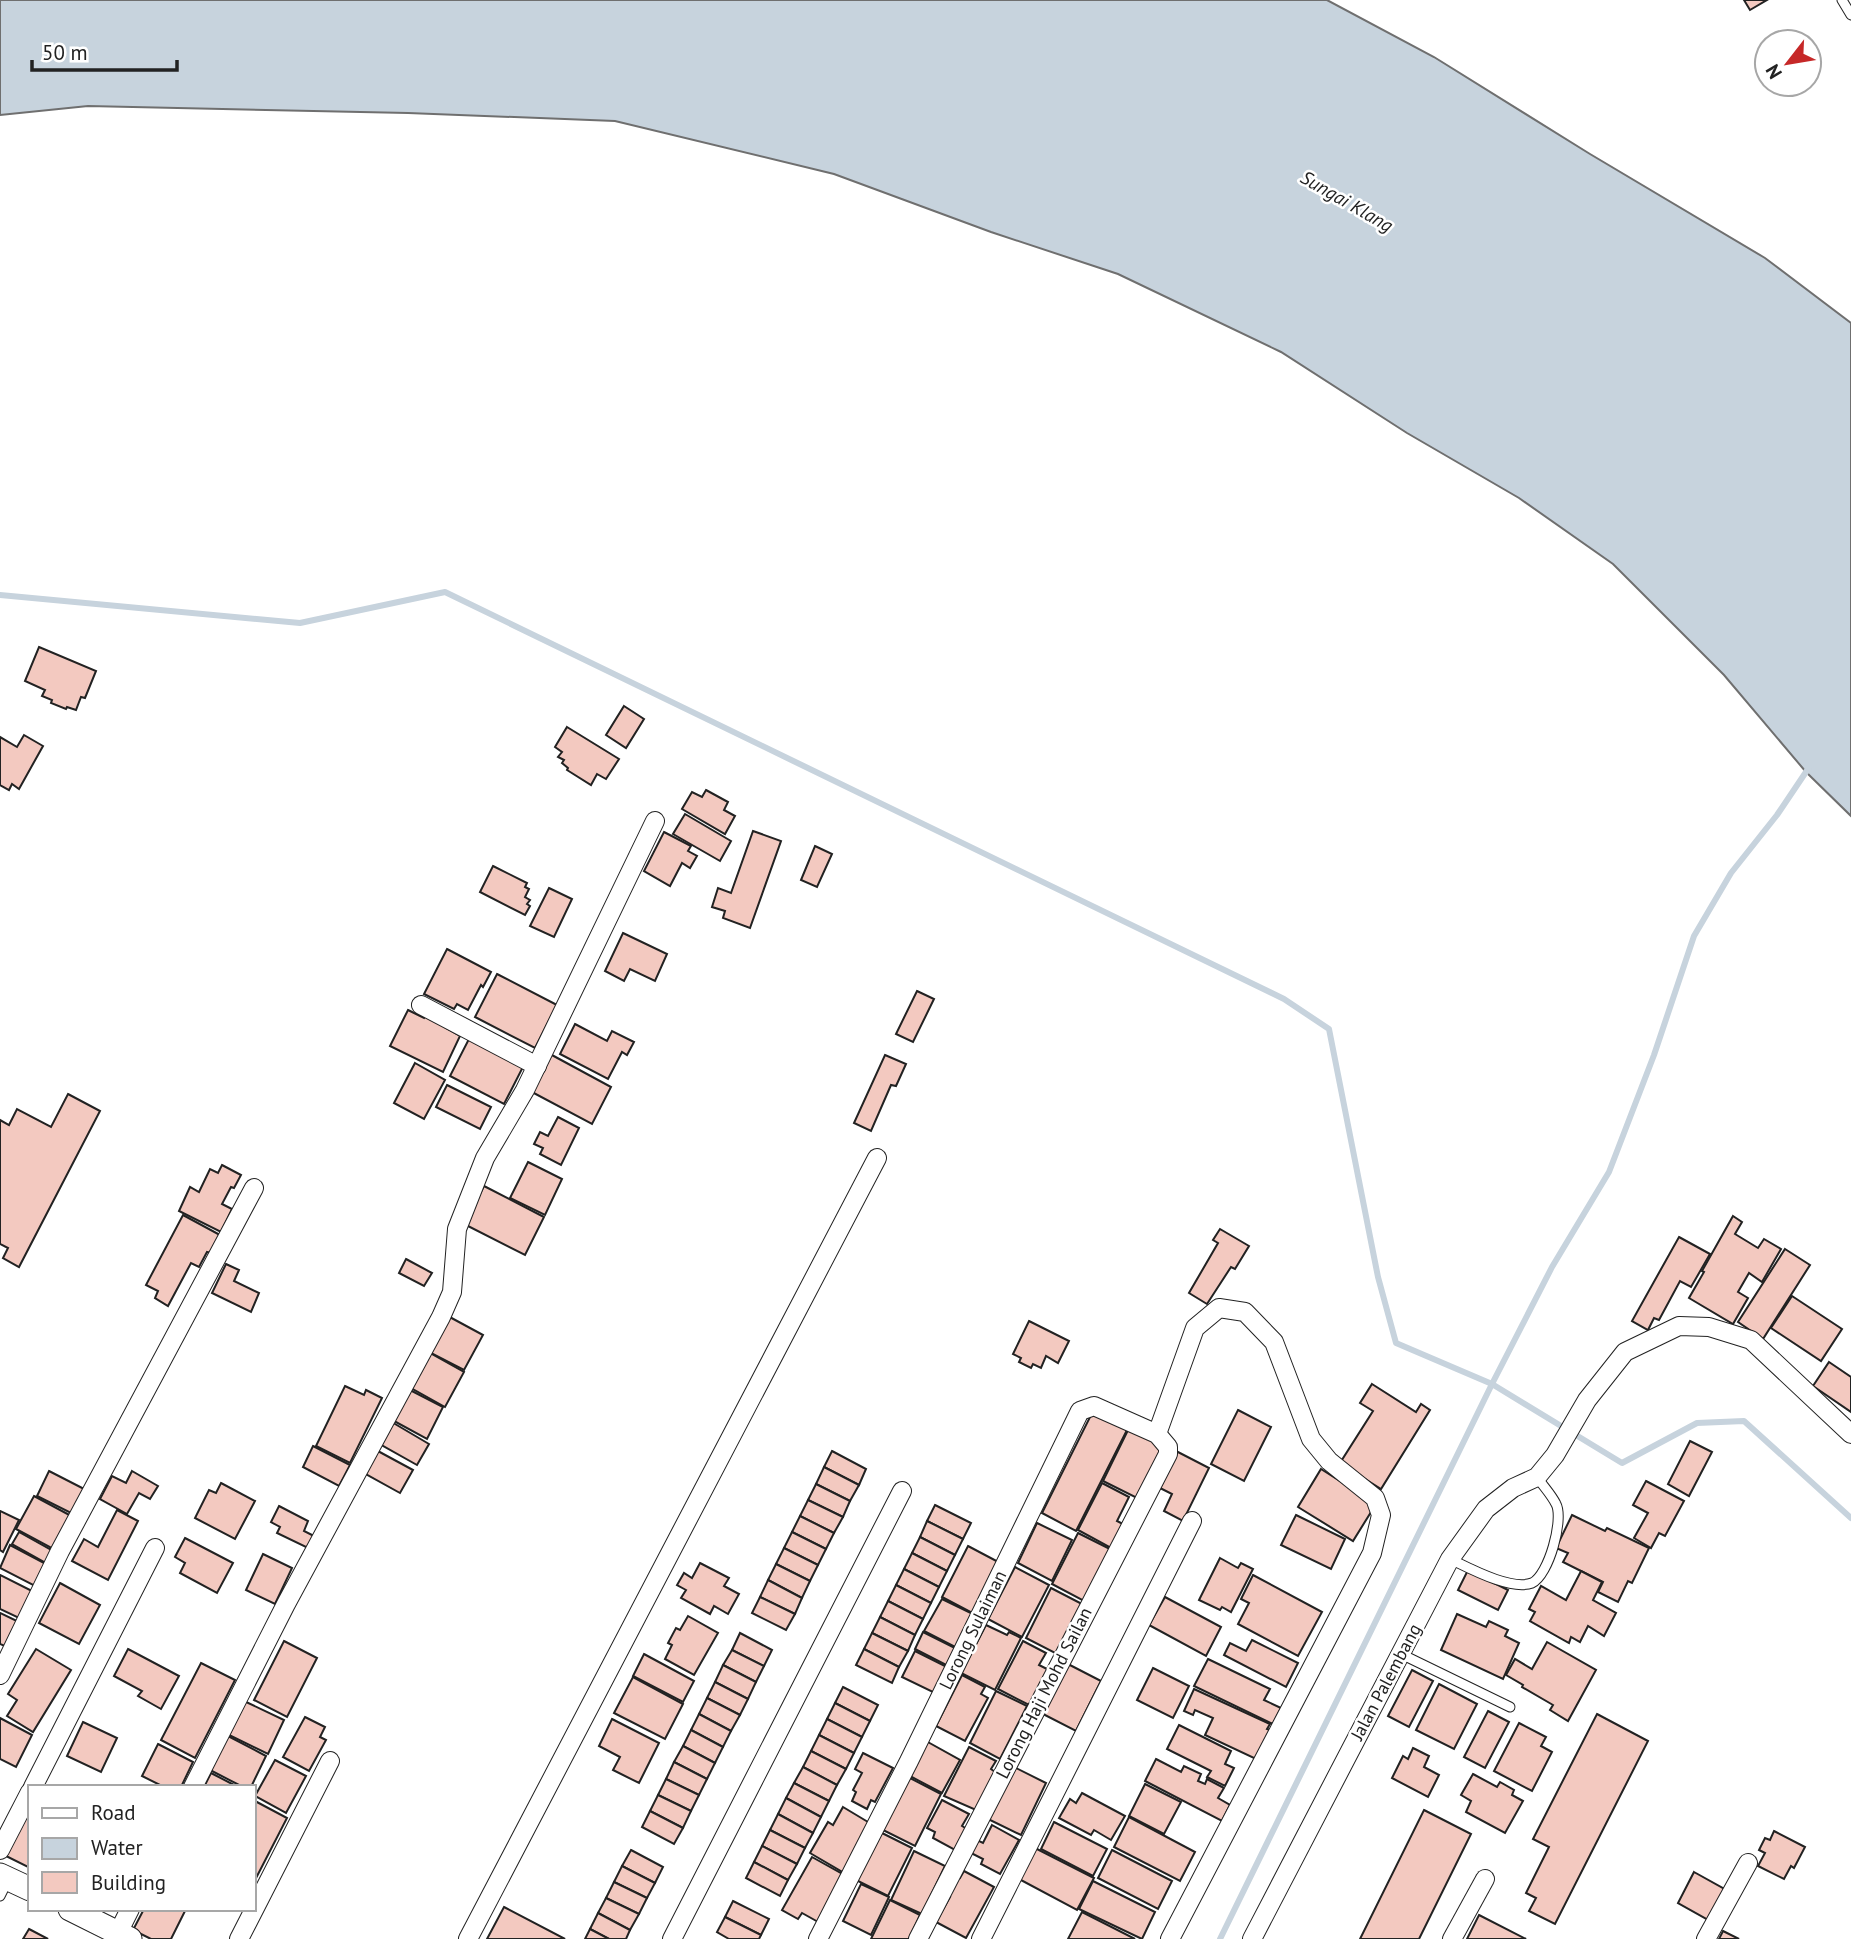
<svg xmlns="http://www.w3.org/2000/svg" width="1851" height="1939" font-family="'PT Sans',sans-serif">
	<style>
		.water { fill: #c7d3dd; stroke: #6f6f6f; stroke-width: 2 }
		.lines { fill: none; stroke-linecap: round; stroke-linejoin: round }
		.stream { stroke: #c7d3dd; stroke-width: 6 }
		.building { fill: #f3c9c0; stroke: #222; stroke-width: 2 }
		.service-casing { stroke: #222; stroke-width: 11 }
		.minor-casing { stroke: #222; stroke-width: 20 }
		.tertiary-casing { stroke: #222; stroke-width: 25 }
		.service { stroke: #fff; stroke-width: 9 }
		.minor { stroke: #fff; stroke-width: 18 }
		.tertiary { stroke: #fff; stroke-width: 23 }
		.labels { text-anchor: middle; stroke-width: 5; stroke-linejoin: round; paint-order: stroke }
		.street-label { font-size: 18px; fill: #222; stroke: #fff }
		.water-label { font-size: 19px; font-style: italic; fill: #222; stroke: #fff }
	</style>
	<rect width="100%" height="100%" fill="#fff"/>
	<!-- water -->
	<polygon class="water" points="0,0 1327,0 1434,57 1590,154 1765,258 1851,323 1851,816 1806,772 1724,675 1613,564 1519,498 1407,433 1281,352 1118,274 991,232 834,174 615,121 408,113 88,106 0,115"/>
	<g class="lines">
		<!-- stream -->
		<g class="stream">
			<polyline points="0,595 300,623 445,592 1284,999 1329,1029 1378,1277 1396,1343 1492,1384 1622,1463 1697,1423 1744,1421 1851,1518"/>
			<polyline points="1220,1939 1492,1384 1552,1267 1609,1172 1654,1055 1694,936 1731,873 1777,815 1810,766"/>
		</g>
	</g>
	<!-- building -->
	<g class="building">
		<polygon points="1744,0 1767,0 1750,10"/>
		<polygon points="39,647 96,671 85,698 81,697 76,710 67,707 66,709 51,703 52,700 42,696 45,690 25,681"/>
		<polygon points="624,706 644,719 626,748 606,735"/>
		<polygon points="567,727 619,759 606,779 597,774 591,785 567,770 568,768 562,763 564,760 558,757 562,752 555,747"/>
		<polygon points="24,735 43,746 19,789 12,784 9,790 0,785 0,737 17,747"/>
		<polygon points="706,790 728,802 724,810 735,816 725,834 682,809 692,792 702,797"/>
		<polygon points="685,814 731,841 720,861 673,834"/>
		<polygon points="753,831 781,841 750,928 723,918 725,911 712,907 718,888 731,893"/>
		<polygon points="664,832 691,846 688,851 697,856 690,868 682,863 670,886 644,871"/>
		<polygon points="815,846 832,854 817,887 801,880"/>
		<polygon points="493,866 527,883 525,887 529,889 525,897 530,900 527,904 530,906 525,915 480,892"/>
		<polygon points="549,888 572,899 554,937 530,926"/>
		<polygon points="623,933 667,954 655,981 630,969 624,981 605,971"/>
		<polygon points="447,949 491,972 483,987 481,985 468,1010 457,1004 454,1009 424,994"/>
		<polygon points="497,974 557,1005 535,1048 475,1017"/>
		<polygon points="917,991 934,999 913,1042 896,1034"/>
		<polygon points="408,1010 424,1018 428,1010 450,1021 446,1028 460,1036 443,1072 390,1046"/>
		<polygon points="575,1024 607,1041 612,1031 634,1042 627,1055 622,1052 608,1079 560,1054"/>
		<polygon points="471,1035 525,1063 504,1104 450,1076"/>
		<polygon points="550,1054 611,1087 592,1124 530,1091"/>
		<polygon points="885,1055 906,1064 896,1086 891,1085 871,1131 854,1123"/>
		<polygon points="415,1063 445,1080 424,1119 394,1103"/>
		<polygon points="447,1085 491,1107 480,1129 436,1107"/>
		<polygon points="68,1094 100,1111 19,1267 3,1258 8,1248 0,1244 0,1120 9,1125 17,1109 51,1127"/>
		<polygon points="558,1117 579,1128 561,1165 540,1154 543,1148 534,1144 540,1132 548,1136"/>
		<polygon points="528,1162 562,1179 545,1215 510,1198"/>
		<polygon points="222,1165 241,1175 234,1188 231,1187 222,1204 232,1209 221,1232 179,1211 190,1187 199,1192 210,1169 218,1173"/>
		<polygon points="484,1186 544,1217 525,1255 464,1224"/>
		<polygon points="183,1215 220,1235 211,1253 207,1252 199,1267 191,1263 168,1306 155,1298 158,1291 146,1285"/>
		<polygon points="1733,1216 1742,1222 1735,1234 1758,1248 1764,1239 1781,1249 1762,1282 1749,1273 1738,1292 1748,1298 1733,1324 1689,1298 1704,1272 1702,1271"/>
		<polygon points="1220,1229 1249,1246 1235,1269 1231,1267 1207,1304 1189,1293 1218,1243 1213,1240"/>
		<polygon points="1679,1237 1710,1254 1691,1287 1680,1281 1659,1320 1654,1318 1648,1330 1632,1321"/>
		<polygon points="1785,1249 1810,1265 1763,1339 1738,1322"/>
		<polygon points="406,1259 432,1273 424,1286 399,1273"/>
		<polygon points="226,1264 239,1270 234,1281 259,1293 251,1312 212,1293"/>
		<polygon points="1792,1296 1842,1329 1821,1361 1771,1328"/>
		<polygon points="446,1315 483,1335 464,1370 427,1351"/>
		<polygon points="1029,1321 1069,1341 1058,1363 1046,1356 1041,1368 1033,1364 1031,1368 1019,1362 1021,1358 1013,1354"/>
		<polygon points="430,1353 464,1372 445,1407 411,1388"/>
		<polygon points="1829,1362 1851,1377 1851,1412 1813,1386"/>
		<polygon points="1372,1384 1416,1412 1421,1404 1430,1410 1381,1489 1340,1463 1373,1411 1360,1403"/>
		<polygon points="345,1386 364,1395 366,1390 382,1398 350,1463 316,1446"/>
		<polygon points="410,1390 443,1407 427,1439 394,1421"/>
		<polygon points="1238,1410 1271,1427 1244,1481 1211,1464"/>
		<polygon points="1092,1413 1127,1430 1076,1531 1042,1513"/>
		<polygon points="390,1421 429,1444 417,1465 378,1443"/>
		<polygon points="1130,1426 1164,1444 1137,1498 1103,1481"/>
		<polygon points="1690,1441 1712,1452 1689,1496 1668,1484"/>
		<polygon points="313,1446 350,1465 339,1486 303,1467"/>
		<polygon points="376,1450 413,1470 400,1493 364,1473"/>
		<polygon points="832,1451 866,1469 859,1485 824,1467"/>
		<polygon points="1176,1451 1209,1468 1183,1521 1164,1511 1172,1494 1158,1487"/>
		<polygon points="824,1467 859,1485 850,1501 816,1484"/>
		<polygon points="1321,1469 1376,1504 1353,1541 1298,1507"/>
		<polygon points="49,1471 90,1492 77,1516 37,1496"/>
		<polygon points="132,1471 158,1486 150,1499 139,1493 127,1514 100,1499 112,1476 126,1483"/>
		<polygon points="1646,1481 1684,1501 1665,1536 1659,1533 1651,1548 1634,1538 1648,1513 1633,1505"/>
		<polygon points="221,1483 255,1501 235,1539 195,1518 209,1490 216,1493"/>
		<polygon points="1102,1483 1129,1497 1117,1521 1123,1524 1111,1548 1078,1530"/>
		<polygon points="816,1484 850,1501 843,1517 808,1500"/>
		<polygon points="34,1496 75,1518 57,1551 16,1529"/>
		<polygon points="808,1500 843,1517 834,1533 800,1516"/>
		<polygon points="935,1505 971,1523 963,1539 927,1521"/>
		<polygon points="279,1506 308,1521 304,1531 314,1536 308,1548 277,1533 280,1527 271,1522"/>
		<polygon points="117,1510 138,1521 108,1580 72,1561 84,1539 98,1547"/>
		<polygon points="0,1511 19,1520 3,1552 0,1550"/>
		<polygon points="1296,1515 1345,1539 1331,1569 1281,1545"/>
		<polygon points="1572,1515 1605,1531 1607,1528 1649,1548 1632,1583 1628,1581 1618,1602 1598,1592 1603,1582 1563,1562 1568,1553 1556,1548"/>
		<polygon points="800,1516 834,1533 826,1549 792,1532"/>
		<polygon points="927,1521 963,1539 955,1555 920,1537"/>
		<polygon points="1037,1523 1072,1540 1052,1581 1018,1563"/>
		<polygon points="19,1532 53,1551 46,1563 12,1544"/>
		<polygon points="792,1532 826,1549 818,1565 784,1548"/>
		<polygon points="1078,1533 1110,1549 1084,1601 1052,1584"/>
		<polygon points="920,1537 955,1555 947,1571 912,1553"/>
		<polygon points="185,1538 233,1563 217,1593 180,1573 185,1563 175,1557"/>
		<polygon points="10,1545 46,1564 35,1586 0,1568"/>
		<polygon points="968,1546 1004,1565 978,1616 942,1597"/>
		<polygon points="784,1548 818,1565 810,1581 776,1564"/>
		<polygon points="912,1553 947,1571 939,1587 904,1569"/>
		<polygon points="263,1554 292,1568 275,1604 246,1590"/>
		<polygon points="1220,1558 1238,1568 1241,1563 1253,1569 1231,1612 1222,1607 1220,1610 1199,1600"/>
		<polygon points="700,1563 729,1578 724,1586 739,1594 728,1614 714,1606 710,1614 681,1598 686,1590 677,1585 684,1573 692,1578"/>
		<polygon points="776,1564 810,1581 802,1598 768,1580"/>
		<polygon points="1015,1567 1049,1585 1022,1637 988,1619"/>
		<polygon points="904,1569 939,1587 931,1603 896,1585"/>
		<polygon points="1468,1570 1508,1590 1498,1610 1458,1590"/>
		<polygon points="1581,1571 1602,1582 1593,1600 1616,1613 1604,1636 1588,1626 1580,1642 1571,1637 1569,1643 1530,1621 1535,1612 1529,1609 1541,1586 1566,1600"/>
		<polygon points="0,1575 32,1591 19,1618 0,1609"/>
		<polygon points="1253,1575 1322,1612 1298,1656 1238,1624 1249,1603 1241,1599"/>
		<polygon points="768,1580 802,1598 795,1614 760,1597"/>
		<polygon points="60,1583 100,1605 79,1644 39,1623"/>
		<polygon points="896,1585 931,1603 923,1619 888,1601"/>
		<polygon points="1051,1588 1082,1604 1057,1654 1026,1638"/>
		<polygon points="760,1597 795,1614 786,1630 752,1613"/>
		<polygon points="1165,1597 1221,1627 1206,1656 1149,1625"/>
		<polygon points="942,1599 977,1616 961,1650 924,1631"/>
		<polygon points="888,1601 923,1619 915,1635 880,1617"/>
		<polygon points="0,1613 19,1622 7,1647 0,1644"/>
		<polygon points="1457,1614 1486,1627 1489,1621 1508,1630 1505,1636 1519,1643 1503,1679 1441,1650"/>
		<polygon points="688,1616 718,1633 694,1675 665,1659 672,1645 668,1643 676,1628 680,1630"/>
		<polygon points="880,1617 915,1635 908,1651 872,1633"/>
		<polygon points="986,1625 1007,1635 1009,1632 1021,1638 995,1690 961,1673"/>
		<polygon points="923,1632 961,1651 952,1668 915,1649"/>
		<polygon points="740,1633 772,1650 764,1666 732,1650"/>
		<polygon points="872,1633 908,1651 899,1667 864,1649"/>
		<polygon points="1252,1640 1298,1663 1286,1687 1224,1655 1230,1643 1246,1651"/>
		<polygon points="284,1641 317,1658 287,1717 254,1700"/>
		<polygon points="1023,1641 1046,1653 1039,1665 1049,1670 1031,1706 998,1689"/>
		<polygon points="1547,1642 1596,1670 1568,1721 1550,1710 1553,1705 1522,1687 1523,1685 1506,1675 1515,1659 1532,1669"/>
		<polygon points="36,1649 71,1670 33,1732 7,1716 17,1700 8,1694"/>
		<polygon points="128,1649 179,1676 161,1709 138,1696 142,1691 114,1676"/>
		<polygon points="864,1649 899,1667 892,1683 856,1665"/>
		<polygon points="732,1650 764,1666 756,1682 723,1665"/>
		<polygon points="915,1651 951,1669 939,1695 902,1677"/>
		<polygon points="644,1654 694,1681 683,1702 633,1676"/>
		<polygon points="1208,1659 1270,1689 1264,1700 1281,1708 1273,1724 1194,1686"/>
		<polygon points="201,1663 235,1680 195,1758 161,1740"/>
		<polygon points="1066,1663 1101,1681 1076,1731 1041,1713"/>
		<polygon points="723,1665 756,1682 748,1699 715,1682"/>
		<polygon points="1153,1668 1189,1686 1173,1718 1137,1700"/>
		<polygon points="1412,1670 1433,1681 1409,1727 1388,1716"/>
		<polygon points="962,1675 985,1687 981,1694 988,1698 965,1741 936,1726"/>
		<polygon points="633,1677 683,1704 665,1739 614,1713"/>
		<polygon points="715,1682 748,1699 740,1715 707,1698"/>
		<polygon points="1439,1684 1477,1704 1454,1749 1416,1730"/>
		<polygon points="843,1687 878,1705 870,1721 835,1703"/>
		<polygon points="1194,1689 1270,1724 1267,1729 1270,1730 1256,1759 1205,1735 1213,1718 1195,1710 1193,1715 1184,1711"/>
		<polygon points="996,1691 1027,1706 1000,1759 970,1743"/>
		<polygon points="707,1698 740,1715 731,1731 699,1714"/>
		<polygon points="244,1701 284,1720 268,1754 229,1735"/>
		<polygon points="835,1703 870,1721 862,1737 827,1719"/>
		<polygon points="1488,1711 1509,1722 1485,1768 1464,1757"/>
		<polygon points="699,1714 731,1731 723,1747 691,1730"/>
		<polygon points="1597,1714 1648,1741 1555,1924 1529,1911 1536,1898 1526,1893 1549,1847 1533,1839"/>
		<polygon points="305,1717 325,1727 320,1737 326,1740 309,1771 283,1757"/>
		<polygon points="0,1718 32,1735 16,1767 0,1759"/>
		<polygon points="612,1719 659,1743 639,1783 613,1770 620,1757 599,1746"/>
		<polygon points="827,1719 862,1737 854,1753 819,1735"/>
		<polygon points="83,1722 117,1738 101,1772 67,1756"/>
		<polygon points="1519,1723 1546,1737 1541,1746 1552,1752 1532,1791 1494,1771"/>
		<polygon points="1179,1725 1231,1751 1225,1764 1234,1768 1225,1786 1207,1777 1211,1771 1167,1749"/>
		<polygon points="691,1730 723,1747 715,1763 683,1746"/>
		<polygon points="819,1735 854,1753 846,1769 811,1751"/>
		<polygon points="228,1736 266,1756 251,1787 243,1787 210,1770"/>
		<polygon points="926,1741 960,1760 942,1793 908,1775"/>
		<polygon points="158,1744 193,1762 181,1787 164,1787 142,1776"/>
		<polygon points="683,1746 715,1763 707,1779 674,1762"/>
		<polygon points="969,1747 996,1761 991,1769 995,1772 976,1810 944,1796"/>
		<polygon points="1413,1748 1429,1756 1424,1767 1439,1775 1428,1797 1392,1778 1403,1756 1408,1759"/>
		<polygon points="811,1751 846,1769 837,1785 803,1767"/>
		<polygon points="863,1753 893,1768 875,1802 871,1800 867,1809 852,1801 856,1792 853,1790 862,1773 855,1769"/>
		<polygon points="1156,1759 1181,1772 1184,1766 1201,1774 1198,1781 1205,1784 1207,1779 1224,1788 1218,1798 1230,1805 1222,1821 1145,1781"/>
		<polygon points="275,1760 306,1776 286,1813 255,1796"/>
		<polygon points="674,1762 707,1779 699,1795 666,1779"/>
		<polygon points="803,1767 837,1785 829,1801 794,1783"/>
		<polygon points="1014,1767 1046,1783 1021,1835 988,1819"/>
		<polygon points="211,1773 238,1787 204,1787"/>
		<polygon points="1473,1774 1497,1787 1500,1782 1514,1790 1512,1795 1523,1801 1505,1833 1466,1812 1471,1801 1461,1795"/>
		<polygon points="908,1777 941,1794 915,1846 881,1829"/>
		<polygon points="666,1779 699,1795 691,1811 658,1795"/>
		<polygon points="794,1783 829,1801 821,1817 786,1798"/>
		<polygon points="1145,1784 1181,1802 1164,1834 1129,1816"/>
		<polygon points="1082,1793 1125,1816 1111,1840 1094,1830 1091,1835 1059,1818 1070,1799 1076,1803"/>
		<polygon points="658,1795 691,1811 683,1828 650,1811"/>
		<polygon points="786,1798 821,1817 813,1833 778,1814"/>
		<polygon points="942,1800 969,1814 962,1826 967,1829 955,1850 933,1838 935,1832 927,1828"/>
		<polygon points="255,1801 287,1818 254,1882 254,1803"/>
		<polygon points="843,1807 873,1825 846,1874 810,1853 828,1822 833,1825"/>
		<polygon points="30,1810 30,1868 6,1856"/>
		<polygon points="1424,1810 1471,1834 1419,1939 1360,1939"/>
		<polygon points="650,1811 683,1828 674,1844 642,1827"/>
		<polygon points="778,1814 813,1833 805,1848 770,1830"/>
		<polygon points="1129,1817 1195,1852 1180,1881 1114,1847"/>
		<polygon points="1054,1822 1107,1849 1093,1876 1041,1849"/>
		<polygon points="992,1825 1019,1840 1000,1874 981,1864 983,1859 971,1853 977,1840 983,1843"/>
		<polygon points="770,1830 805,1848 797,1864 762,1846"/>
		<polygon points="1774,1831 1805,1847 1794,1868 1791,1866 1784,1879 1758,1866 1765,1853 1759,1850 1765,1838 1770,1840"/>
		<polygon points="880,1832 912,1848 888,1896 856,1880"/>
		<polygon points="762,1846 797,1864 788,1880 754,1862"/>
		<polygon points="1035,1848 1094,1878 1077,1910 1019,1879"/>
		<polygon points="631,1850 663,1867 655,1883 622,1866"/>
		<polygon points="1112,1850 1172,1881 1158,1909 1098,1878"/>
		<polygon points="914,1851 945,1866 922,1914 891,1900"/>
		<polygon points="812,1857 846,1876 820,1923 802,1913 798,1919 782,1910"/>
		<polygon points="754,1862 788,1880 780,1896 746,1878"/>
		<polygon points="622,1866 655,1883 647,1898 614,1882"/>
		<polygon points="964,1871 994,1887 966,1938 936,1922 950,1897 946,1895 956,1876 960,1878"/>
		<polygon points="1694,1872 1728,1891 1712,1922 1678,1903"/>
		<polygon points="1093,1881 1155,1912 1142,1939 1079,1909"/>
		<polygon points="614,1882 647,1898 639,1914 606,1898"/>
		<polygon points="861,1884 889,1897 871,1935 843,1921"/>
		<polygon points="606,1898 639,1914 630,1930 598,1913"/>
		<polygon points="890,1900 920,1915 909,1939 871,1939"/>
		<polygon points="733,1901 769,1919 761,1935 725,1917"/>
		<polygon points="504,1907 565,1939 487,1939"/>
		<polygon points="144,1909 186,1909 171,1939 151,1939 133,1930"/>
		<polygon points="1082,1912 1135,1939 1068,1939"/>
		<polygon points="598,1913 630,1930 626,1939 609,1939 590,1929"/>
		<polygon points="1479,1915 1526,1939 1467,1939"/>
		<polygon points="725,1917 761,1935 759,1939 729,1939 717,1932"/>
		<polygon points="29,1929 48,1939 23,1939"/>
		<polygon points="590,1929 609,1939 585,1939"/>
		<polygon points="1723,1931 1739,1939 1719,1939"/>
	</g>
	<g class="lines">
		<!-- service casing -->
		<g class="service-casing">
			<g id="service">
				<polyline points="1842,0 1851,15"/>
				<path d="M1450 1559C1469 1568 1511 1591 1532 1583 1549 1575 1564 1519 1556 1504 1551 1494 1543 1486 1537 1477"/>
				<polyline points="1401,1654 1510,1707"/>
				<polyline points="0,1896 8,1880"/>
			</g>
		</g>
		<!-- minor casing -->
		<g class="minor-casing">
			<g id="minor">
				<polyline points="421,1005 537,1066"/>
				<polyline points="1157,1434 1195,1328 1219,1308 1245,1312 1274,1342 1311,1439 1329,1461 1375,1498 1381,1515 1372,1553 1170,1939"/>
				<polyline points="0,1675 60,1551 254,1188"/>
				<polyline points="33,1787 155,1548"/>
				<polyline points="193,1787 286,1604 441,1317 452,1292 457,1229 485,1158 525,1090 655,821"/>
				<polyline points="0,1850 30,1792"/>
				<polyline points="118,1933 130,1909"/>
				<polyline points="239,1939 330,1761"/>
				<polyline points="468,1939 877,1158"/>
				<polyline points="672,1939 902,1491"/>
				<polyline points="818,1939 909,1761 1080,1411 1094,1406 1157,1434 1168,1447 1168,1454 918,1939"/>
				<polyline points="981,1939 1192,1521"/>
				<polyline points="1252,1939 1450,1559 1486,1509 1513,1488 1537,1477 1555,1455 1587,1400 1625,1352 1679,1326 1709,1327 1751,1340 1851,1434"/>
				<polyline points="1452,1939 1485,1879"/>
				<polyline points="1706,1939 1748,1863"/>
			</g>
		</g>
		<!-- tertiary casing -->
		<g class="tertiary-casing">
			<g id="tertiary">
				<polyline points="0,1875 30,1889"/>
				<polyline points="70,1909 130,1939"/>
			</g>
		</g>
		<!-- service -->
		<use href="#service" class="service"/>
		<!-- minor -->
		<use href="#minor" class="minor"/>
		<!-- tertiary -->
		<use href="#tertiary" class="tertiary"/>
	</g>
	<g class="labels">
		<!-- street labels -->
		<g class="street-label">
			<text transform="translate(973 1630) rotate(-64)" y="6">Lorong Sulaiman</text>
			<text transform="translate(1386 1682) rotate(-62)" y="6">Jalan Palembang</text>
			<text transform="translate(1044 1693) rotate(-63)" y="6">Lorong Haji Mohd Sailan</text>
		</g>
		<!-- water labels -->
		<g class="water-label">
			<text transform="translate(1347 201) rotate(30)" y="7">Sungai Klang</text>
		</g>
	</g>
	<!-- legend -->
	<rect x="28" y="1785" width="228" height="126" fill="#ffffff" stroke="#a7a7a7" stroke-width="2"/>
	<rect x="42" y="1808" width="35" height="10" fill="#ffffff" stroke="#a7a7a7" stroke-width="2"/>
	<text x="91" y="1820" font-size="21" fill="#222222">Road</text>
	<rect x="42" y="1838" width="35" height="21" fill="#c7d3dd" stroke="#a7a7a7" stroke-width="2"/>
	<text x="91" y="1855" font-size="21" fill="#222222">Water</text>
	<rect x="42" y="1872" width="35" height="21" fill="#f3c9c0" stroke="#a7a7a7" stroke-width="2"/>
	<text x="91" y="1890" font-size="21" fill="#222222">Building</text>
	<!-- north arrow -->
	<g transform="translate(1788 63) rotate(239)"><circle r="33" fill="#ffffff" stroke="#a7a7a7" stroke-width="2"/>
	<path d="M0-5L12 26L0 18L-12 26Z" fill="#c62828"/>
	<text y="-10" font-size="19" font-weight="bold" text-anchor="middle" fill="#222222">N</text>
	</g>
	<!-- scale -->
	<path d="M32 60v10h145v-10" fill="none" stroke="#222222" stroke-width="3.5"/>
	<text x="42" y="60" font-size="21" fill="#222222" stroke="#ffffff" stroke-width="5" paint-order="stroke">50 m</text>
</svg>
